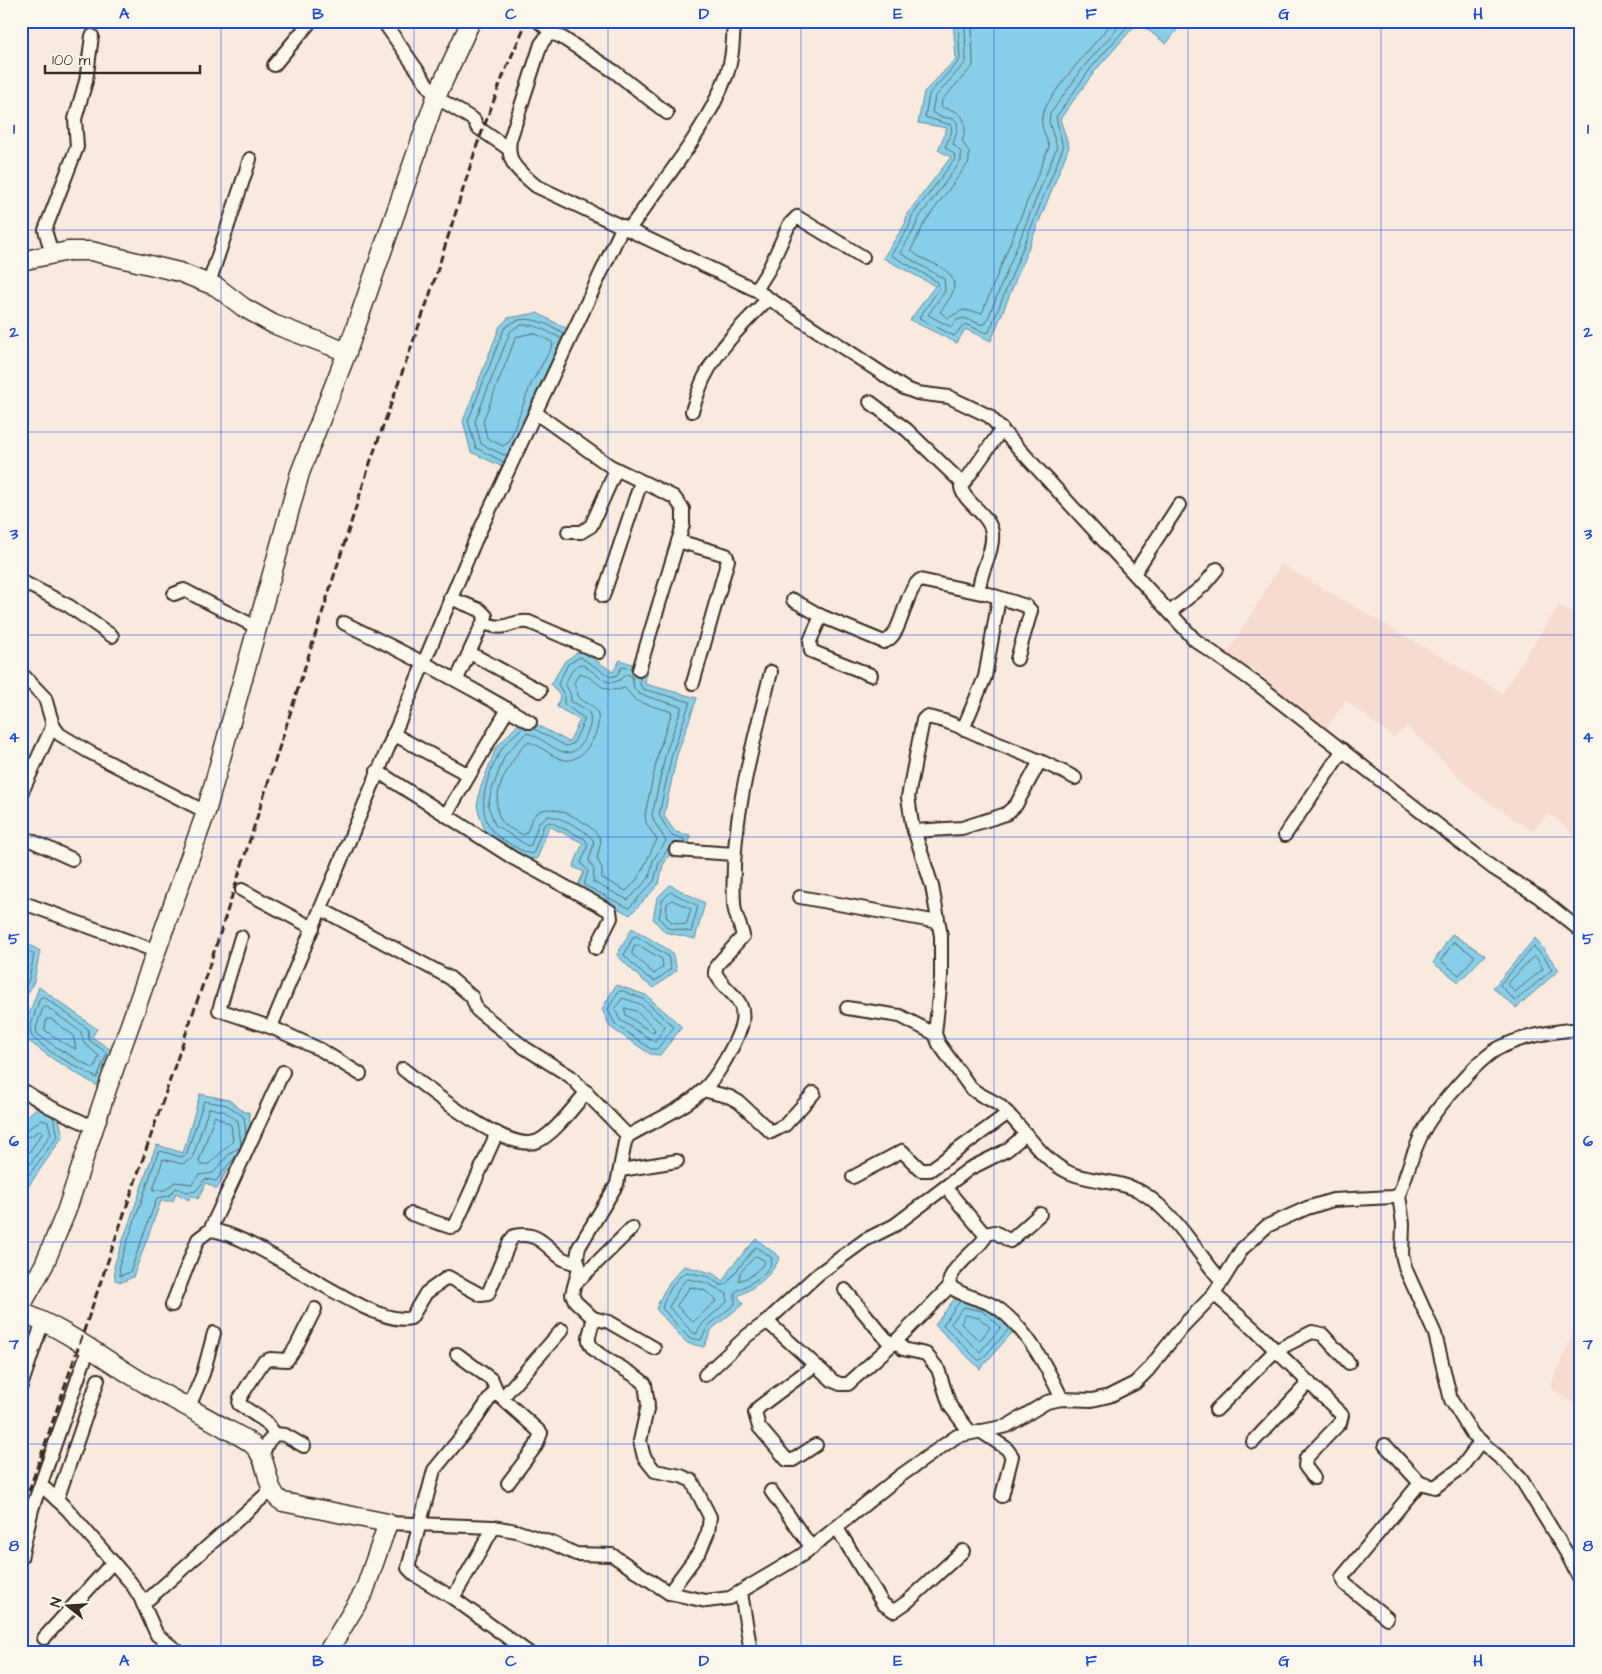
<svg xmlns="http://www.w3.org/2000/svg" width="1602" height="1674" font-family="'Architects Daughter',sans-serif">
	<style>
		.built { fill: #f7dbd0 }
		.water { fill: #87cee8; stroke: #698c97 }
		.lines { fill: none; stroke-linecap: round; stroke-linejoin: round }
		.shore { stroke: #596c6f; stroke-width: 1 }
		.street-casing { stroke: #3b2a1e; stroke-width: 16 }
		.secondary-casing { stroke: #3b2a1e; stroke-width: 21 }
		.street { stroke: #fbf7ec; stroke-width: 12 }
		.secondary { stroke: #fbf7ec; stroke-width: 18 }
		.rail { stroke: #3b2a1e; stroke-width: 3; stroke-dasharray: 8 4; stroke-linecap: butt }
		.grid { fill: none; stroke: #1d4ed8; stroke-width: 1; stroke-opacity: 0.55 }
		.neatline { fill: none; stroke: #1d4ed8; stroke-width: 2 }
		.grid-label { font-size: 16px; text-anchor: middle; font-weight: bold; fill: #1d4ed8 }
	</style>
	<rect width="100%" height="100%" fill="#f9eadf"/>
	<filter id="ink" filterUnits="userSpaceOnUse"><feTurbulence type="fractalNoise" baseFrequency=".02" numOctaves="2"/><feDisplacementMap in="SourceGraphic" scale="10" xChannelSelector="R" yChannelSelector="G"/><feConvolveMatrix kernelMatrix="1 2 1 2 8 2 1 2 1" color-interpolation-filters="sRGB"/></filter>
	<g filter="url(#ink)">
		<!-- built -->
		<g class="built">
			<polygon points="1281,564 1502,692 1559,605 1581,616 1581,843 1549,813 1532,831 1474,792 1407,727 1392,737 1346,700 1327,728 1227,654"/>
			<polygon points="1581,1311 1581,1408 1550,1388"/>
		</g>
		<!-- water -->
		<g class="water">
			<polygon points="953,21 1184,21 1166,44 1138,22 1095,71 1060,119 1069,147 991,341 965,329 957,343 910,320 935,286 883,258 905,224 907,214 951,157 938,150 947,128 918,123 924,92 956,59"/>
			<polygon points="537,313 579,335 548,392 525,452 509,470 471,452 463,421 500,326 508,318"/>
			<polygon points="581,650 613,672 620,660 647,669 645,684 697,698 677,755 664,816 675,832 690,835 689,849 672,851 663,865 659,884 630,915 577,887 584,872 573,867 583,843 549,826 537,859 526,858 498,843 485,831 477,807 480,789 496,748 524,718 569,742 580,720 557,707 560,696 551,684 565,661"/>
			<polygon points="670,885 705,903 695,939 665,932 653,919 657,898"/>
			<polygon points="632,928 672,952 677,970 654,988 641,979 617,955"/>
			<polygon points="1452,934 1485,955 1459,982 1433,963"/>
			<polygon points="1535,938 1559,970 1516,1008 1493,988"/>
			<polygon points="21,940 40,951 34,981 21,1007"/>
			<polygon points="616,985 646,995 682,1027 660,1055 650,1054 610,1027 602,1009"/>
			<polygon points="39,987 97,1029 92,1037 114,1052 99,1087 53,1059 27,1040 24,1028"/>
			<polygon points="200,1094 229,1100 244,1112 249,1112 253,1148 232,1173 227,1170 217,1189 206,1183 198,1199 190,1195 189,1200 176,1193 173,1201 161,1201 133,1277 122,1282 115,1280 114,1266 154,1151 157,1145 183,1153"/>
			<polygon points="38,1107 57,1111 63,1136 26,1190 21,1190 21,1121"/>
			<path d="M756 1239 780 1257C771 1277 757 1286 738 1296L743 1304 712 1329 704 1347 687 1343 656 1309C662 1292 671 1279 684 1266L712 1273 723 1281 731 1267Z"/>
			<polygon points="958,1294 987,1300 1018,1326 980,1369 935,1325"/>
		</g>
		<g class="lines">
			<!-- shore -->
			<g class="shore">
				<polyline points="958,21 960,60 929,94 925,117 951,125 952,131 945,147 954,154 955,159 912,216 909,227 891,255 938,282 939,289 919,318 954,336 965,324 986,333 989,332 1063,148 1056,117 1091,68 1132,21"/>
				<path d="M965 21 966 62 935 97 932 112C947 125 966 107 953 144L961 152V161L918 219 914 230 900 253 944 279 945 291 928 315 951 327 957 320 964 318 983 325 986 323 1057 147 1049 122 1050 114 1086 64 1124 21"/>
				<path d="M972 21 973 66 942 100 941 106C944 109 947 108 952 110 967 115 967 129 962 141L969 152V162L925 222 911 250C922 264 960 265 953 292 950 299 944 306 940 312L948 318 963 310 982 313 1049 147C1047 138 1040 127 1042 117 1044 99 1099 38 1114 21"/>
				<polygon points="534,333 552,342 553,345 531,384 509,442 503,446 487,438 483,421 516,337"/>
				<path d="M507 454 504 455 481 444 475 421 510 332C525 316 546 331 562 339"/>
				<path d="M504 462 476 448 468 421 504 329C523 310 545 323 564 333"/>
				<path d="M580 664C597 670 608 695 626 674L632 676 634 688 639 694 682 707 666 752 652 815 654 821 666 841 653 860 649 878 628 900 593 882 594 870 589 860 594 843C592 832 559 816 548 816L539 822 531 845 528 846 495 825 488 806 491 792 505 755 526 733C539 734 559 757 572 752 581 749 594 724 590 715 587 708 577 705 571 701L570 693 565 684 573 669Z"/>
				<path d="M580 673C600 680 600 695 625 688L636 701 672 712 659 750 645 814 646 823 657 840C646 858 643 877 626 891L602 878V868L597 859 601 841C597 826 555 802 540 811 531 816 530 826 526 834L524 835C517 832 505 827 501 820 487 798 512 758 527 742 541 744 551 758 565 760 584 763 604 728 597 712 593 703 584 704 579 697 577 694 576 687 574 683Z"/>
				<polyline points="640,677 640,684 643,689 690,702 672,754 659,815 671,835 684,839 685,843"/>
				<path d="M523 727C516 734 504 743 500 752 484 781 471 822 505 841 514 846 523 853 533 854L544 825 550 822 585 839 588 845 581 863 588 871 584 885 629 908 654 881 659 863 669 847"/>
				<polyline points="534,729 566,746 573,744 585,719 564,704 564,695 558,684 568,664 580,657 611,677 617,675 622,667 632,669"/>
				<polygon points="671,892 698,906 691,932 668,928 659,918 662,901"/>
				<polygon points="672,900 691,909 686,925 671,922 666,916 667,904"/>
				<polygon points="636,936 668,956 671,969 655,981 644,975 624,955 633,937"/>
				<polygon points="1454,942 1475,956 1459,975 1441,961"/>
				<polygon points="635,945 638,945 662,959 663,967 654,974 632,954"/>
				<polyline points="21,946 34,955 29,979 21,996"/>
				<polygon points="1534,947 1545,958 1552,970 1515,1001 1500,985"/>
				<polygon points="1533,957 1536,957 1543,969 1515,992 1508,984"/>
				<polygon points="623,991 643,999 674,1027 657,1049 651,1049 615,1024 608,1009 618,992"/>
				<polygon points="44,997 88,1029 89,1040 107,1053 97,1078 55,1055 32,1037 30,1028 40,998"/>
				<polygon points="623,998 640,1004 665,1027 655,1042 620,1020 615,1009"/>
				<polygon points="47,1007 81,1032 84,1043 99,1056 94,1069 59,1049 37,1034 36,1028 43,1008"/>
				<polygon points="625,1008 636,1011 654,1028 655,1031 651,1032 626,1015"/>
				<polygon points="47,1019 51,1019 73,1035 76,1049 63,1043 45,1030"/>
				<polygon points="215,1116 231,1125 233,1141 209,1164 201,1165 199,1162"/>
				<polyline points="21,1130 28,1129 41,1120 48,1122 51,1134 21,1177"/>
				<polyline points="21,1138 31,1136 40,1130 43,1132 21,1164"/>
				<polyline points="239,1148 231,1152 213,1173 199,1175 192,1184 175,1182 165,1190 153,1190 163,1159 182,1164 192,1159 209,1108 224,1111 238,1121 241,1145"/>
				<path d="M236 1156C229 1165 222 1171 216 1181L205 1179 196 1191 186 1192 176 1188 169 1196 157 1198 130 1272 120 1276 119 1266 158 1153 161 1151 181 1157 186 1155 204 1101 227 1105 244 1117 246 1134"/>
				<polyline points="21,1185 58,1136 53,1117"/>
				<path d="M756 1247 772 1258C771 1275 748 1284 735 1292V1304L708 1326 701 1340 689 1338 662 1308C666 1295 674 1280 686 1272L709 1277 720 1285H725Z"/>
				<polygon points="756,1256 764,1260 765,1263 751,1276 739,1281 740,1273"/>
				<polygon points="688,1279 707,1283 727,1294 727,1302 704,1322 696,1334 692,1332 669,1307 681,1285"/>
				<polygon points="690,1287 704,1290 717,1300 693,1322 677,1306"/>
				<polyline points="960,1301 943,1325 978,1360 981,1360 1009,1329"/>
				<polygon points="964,1307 982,1311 1001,1327 980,1352 951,1324"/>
				<polygon points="966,1315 979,1318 990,1327 980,1341 961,1324"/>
			</g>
			<!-- street casing -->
			<g class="street-casing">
				<g id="street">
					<polyline points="383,21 436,97 474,120 477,127 509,149"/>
					<polyline points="538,21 554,34"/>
					<polyline points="274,65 311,21"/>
					<path d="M667 113 615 72 561 37 554 34 548 35 541 44 510 140C506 164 520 172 536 186L756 290 904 388 917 393 949 397 989 416 1195 640 1261 687 1493 868 1539 897 1581 931"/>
					<path d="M629 229C664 180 706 131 727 74 733 57 733 39 734 21"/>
					<polyline points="52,254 45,230 77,147 75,119 86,81 92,36"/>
					<polyline points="209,283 250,159"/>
					<polyline points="756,290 769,269 789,225 797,217 863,257"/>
					<polyline points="870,402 907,430 963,484"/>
					<path d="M692 411C696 400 699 388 704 378 719 347 744 323 768 299"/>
					<polyline points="536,413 610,466 674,497 683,509 683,525 639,670"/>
					<path d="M1002 429 961 487C963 502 990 514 992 533 994 553 979 572 979 591L1026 606 1031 611 1017 659"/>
					<polyline points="568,532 581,532 591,526 616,470"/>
					<polyline points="678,541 726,555 728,560 693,683"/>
					<polyline points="1135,572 1179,505"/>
					<polyline points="21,581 69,606 112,636"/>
					<polyline points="174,594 184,590 258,628"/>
					<polyline points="603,596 641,482"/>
					<polyline points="450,598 480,610 486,616 457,679"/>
					<path d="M793 600 821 616 884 642C903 636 903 593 920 580L981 593"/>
					<polyline points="1170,612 1203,586 1217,569"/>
					<polyline points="821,616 810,641 811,651 871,675"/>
					<path d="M344 623C408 654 469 686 530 722"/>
					<path d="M484 623C510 633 509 619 529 622L599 652"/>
					<polyline points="470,653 540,691"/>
					<polyline points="21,673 45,698 53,725 59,734 89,752 206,812"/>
					<polyline points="963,729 985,677 999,598"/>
					<polyline points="393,734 469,775"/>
					<polyline points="377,771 513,858 610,911 611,918 596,948"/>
					<path d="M1075 778C1048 763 1020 753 992 741 971 732 949 720 926 717L923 720 908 797 912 824 932 886 941 936V978L935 1034 939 1044 970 1087C979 1096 989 1098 999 1105 1023 1125 1040 1160 1070 1173 1094 1183 1125 1180 1146 1195 1178 1217 1196 1252 1221 1280"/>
					<polyline points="21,794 53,725"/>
					<polyline points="446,815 508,709"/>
					<polyline points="914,831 962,828 1006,814 1016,805 1040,761"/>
					<polyline points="1285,835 1343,750"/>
					<polyline points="21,836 72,859"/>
					<polyline points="676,850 734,854"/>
					<polyline points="242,890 313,928"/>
					<polyline points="800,897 938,922"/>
					<polyline points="21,902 156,951"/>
					<polyline points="321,909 450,978 472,997 477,1010 525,1048 570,1076 628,1136"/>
					<polyline points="241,937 219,1010 273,1028"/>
					<polyline points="847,1008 900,1016 935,1034"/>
					<path d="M403 1069C425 1087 509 1155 538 1141 555 1133 574 1106 587 1092"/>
					<polyline points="360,1074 321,1050 273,1028 273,1022 475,541 623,226"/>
					<polyline points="21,1089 48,1106 93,1127"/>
					<polyline points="703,1090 730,1097 739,1102 771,1132 785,1125 814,1093"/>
					<polyline points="621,1170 677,1161"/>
					<polyline points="853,1177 902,1151 921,1170 930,1170 1007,1114"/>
					<path d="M946 1188 986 1236C979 1250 945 1270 950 1286 963 1298 985 1298 999 1309 1028 1331 1047 1367 1062 1399"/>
					<polyline points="1399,1195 1403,1224 1402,1255 1406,1270 1435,1334 1451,1400 1473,1435 1507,1464 1521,1479 1566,1552 1581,1582"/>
					<polyline points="411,1214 450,1227 455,1226 497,1133"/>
					<polyline points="210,1230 283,1072"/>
					<polyline points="985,1234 995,1232 1010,1241 1040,1214"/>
					<polyline points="576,1283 632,1228"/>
					<polyline points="845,1290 891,1345"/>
					<polyline points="1214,1294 1254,1329 1342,1415 1340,1423 1306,1458 1305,1466 1314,1478"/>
					<path d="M172 1305 198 1239 210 1230C261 1235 370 1329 411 1318L426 1293 448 1277 481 1295 488 1294 510 1241 514 1236C537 1231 545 1245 560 1257 565 1261 573 1262 579 1265"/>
					<polyline points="593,1318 609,1322 654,1348"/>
					<polyline points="765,1323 817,1275 865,1240 895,1225 969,1169 1007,1150 1026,1134"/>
					<polyline points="897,1340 903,1349 926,1354 938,1369 950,1406 970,1432"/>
					<polyline points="457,1354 492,1380 496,1389 476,1419 434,1470 408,1568 415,1575 453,1598 529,1653"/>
					<polyline points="815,1365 759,1407 755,1413 759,1427 787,1460 793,1460 816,1445"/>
					<polyline points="705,1375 748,1335 765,1323 771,1325 833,1381 840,1384 848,1384 897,1340 950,1286"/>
					<polyline points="21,1386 43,1321"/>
					<polyline points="495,1392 541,1433 536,1446 508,1483"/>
					<polyline points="502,1398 562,1330"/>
					<polyline points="189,1407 203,1374 214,1333"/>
					<polyline points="1216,1410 1275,1351 1312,1332 1322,1334 1349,1363"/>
					<polyline points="980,1431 1006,1448 1012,1456 1002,1496"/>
					<polyline points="275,1434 266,1422 239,1404 240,1398 263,1362 270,1359 287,1360 296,1347 315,1309"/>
					<polyline points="1253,1442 1309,1382"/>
					<polyline points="1385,1445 1420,1483 1435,1487 1461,1468 1481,1441"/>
					<polyline points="262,1456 268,1442 275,1434 285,1435 304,1446"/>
					<polyline points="41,1485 67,1509 131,1583 140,1597 157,1635 180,1653"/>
					<polyline points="771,1491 812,1548"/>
					<polyline points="57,1500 98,1380"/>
					<path d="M388 1523 494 1527 516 1531 552 1543 576 1554 612 1555 669 1593 706 1601 730 1598 802 1555 900 1476 957 1436 1007 1426 1047 1402 1062 1399 1092 1400 1109 1396 1135 1383 1148 1370 1182 1327 1214 1294 1242 1249 1267 1226 1307 1208 1333 1200 1393 1197 1399 1195C1407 1174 1413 1150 1424 1130 1435 1109 1478 1059 1499 1048 1522 1036 1555 1031 1581 1029"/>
					<polyline points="837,1528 883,1604 894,1611 907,1602 963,1551"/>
					<polyline points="21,1558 32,1509 89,1347"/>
					<path d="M669 1593 700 1551 708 1532 710 1517 692 1481 681 1476 655 1471 644 1457 640 1441 648 1405 645 1384C633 1370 592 1357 589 1341 588 1334 593 1326 593 1318L575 1301 572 1294 579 1268 577 1257 579 1247 617 1184 625 1142 628 1136C653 1121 683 1110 704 1089 718 1076 734 1046 741 1027 749 996 725 995 715 972L717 965 743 936C741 925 734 915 734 903 730 823 752 748 771 672"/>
					<polyline points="741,1593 750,1646 754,1653"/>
					<polyline points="453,1598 494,1527"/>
					<polyline points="143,1604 271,1490"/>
					<polyline points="1387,1618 1345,1584 1342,1577 1420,1483"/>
					<polyline points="44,1638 113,1562"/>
				</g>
			</g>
			<!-- secondary casing -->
			<g class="secondary-casing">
				<g id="secondary">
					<polyline points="21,261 68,251 91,251 179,272 217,287 243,307 273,324 347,352"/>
					<polyline points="21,1306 44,1265 66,1212 107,1089 206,812 300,473 347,352 436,97 471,21"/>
					<path d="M21 1312C73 1332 109 1364 156 1390 178 1402 201 1414 223 1427 233 1433 247 1438 255 1447 271 1464 264 1492 283 1502L388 1523 364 1592 327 1653"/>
				</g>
			</g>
			<!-- street -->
			<use href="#street" class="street"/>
			<!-- secondary -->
			<use href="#secondary" class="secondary"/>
			<!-- rail -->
			<polyline class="rail" points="21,1514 216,946 370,463 429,297 477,145 505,71 527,21"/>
		</g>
	</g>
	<!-- grid -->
	<path class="grid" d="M221 21V1653M414 21V1653M608 21V1653M801 21V1653M994 21V1653M1188 21V1653M1381 21V1653M21 230H1581M21 432H1581M21 635H1581M21 837H1581M21 1039H1581M21 1242H1581M21 1444H1581"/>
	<!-- margin -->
	<rect width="1602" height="1674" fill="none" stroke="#fbf7ec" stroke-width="55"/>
	<!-- north arrow -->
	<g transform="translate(68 1606) rotate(287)" stroke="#fbf7ec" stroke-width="4" paint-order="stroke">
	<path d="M0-4L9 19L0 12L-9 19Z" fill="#3b2a1e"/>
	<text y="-8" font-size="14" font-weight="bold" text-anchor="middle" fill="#3b2a1e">N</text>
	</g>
	<!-- scale -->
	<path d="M45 65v8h155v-8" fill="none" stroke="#3b2a1e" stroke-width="2.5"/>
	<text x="52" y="65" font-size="15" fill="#3b2a1e" stroke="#fbf7ec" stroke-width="4" paint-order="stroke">100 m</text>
	<rect x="28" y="28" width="1546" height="1618" class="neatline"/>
	<g class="grid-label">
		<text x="124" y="19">A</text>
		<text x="318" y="19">B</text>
		<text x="511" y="19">C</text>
		<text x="704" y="19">D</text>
		<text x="898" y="19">E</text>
		<text x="1091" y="19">F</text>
		<text x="1284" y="19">G</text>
		<text x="1478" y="19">H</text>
		<text x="14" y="134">1</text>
		<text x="1588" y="134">1</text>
		<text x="14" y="337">2</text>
		<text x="1588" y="337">2</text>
		<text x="14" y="539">3</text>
		<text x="1588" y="539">3</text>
		<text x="14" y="742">4</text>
		<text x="1588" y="742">4</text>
		<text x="14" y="944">5</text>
		<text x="1588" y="944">5</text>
		<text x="14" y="1146">6</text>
		<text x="1588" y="1146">6</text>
		<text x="14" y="1349">7</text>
		<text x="1588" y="1349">7</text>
		<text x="14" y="1551">8</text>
		<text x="1588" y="1551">8</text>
		<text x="124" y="1666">A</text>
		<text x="318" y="1666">B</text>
		<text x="511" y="1666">C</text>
		<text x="704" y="1666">D</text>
		<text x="898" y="1666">E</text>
		<text x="1091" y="1666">F</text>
		<text x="1284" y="1666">G</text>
		<text x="1478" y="1666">H</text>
	</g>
</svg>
